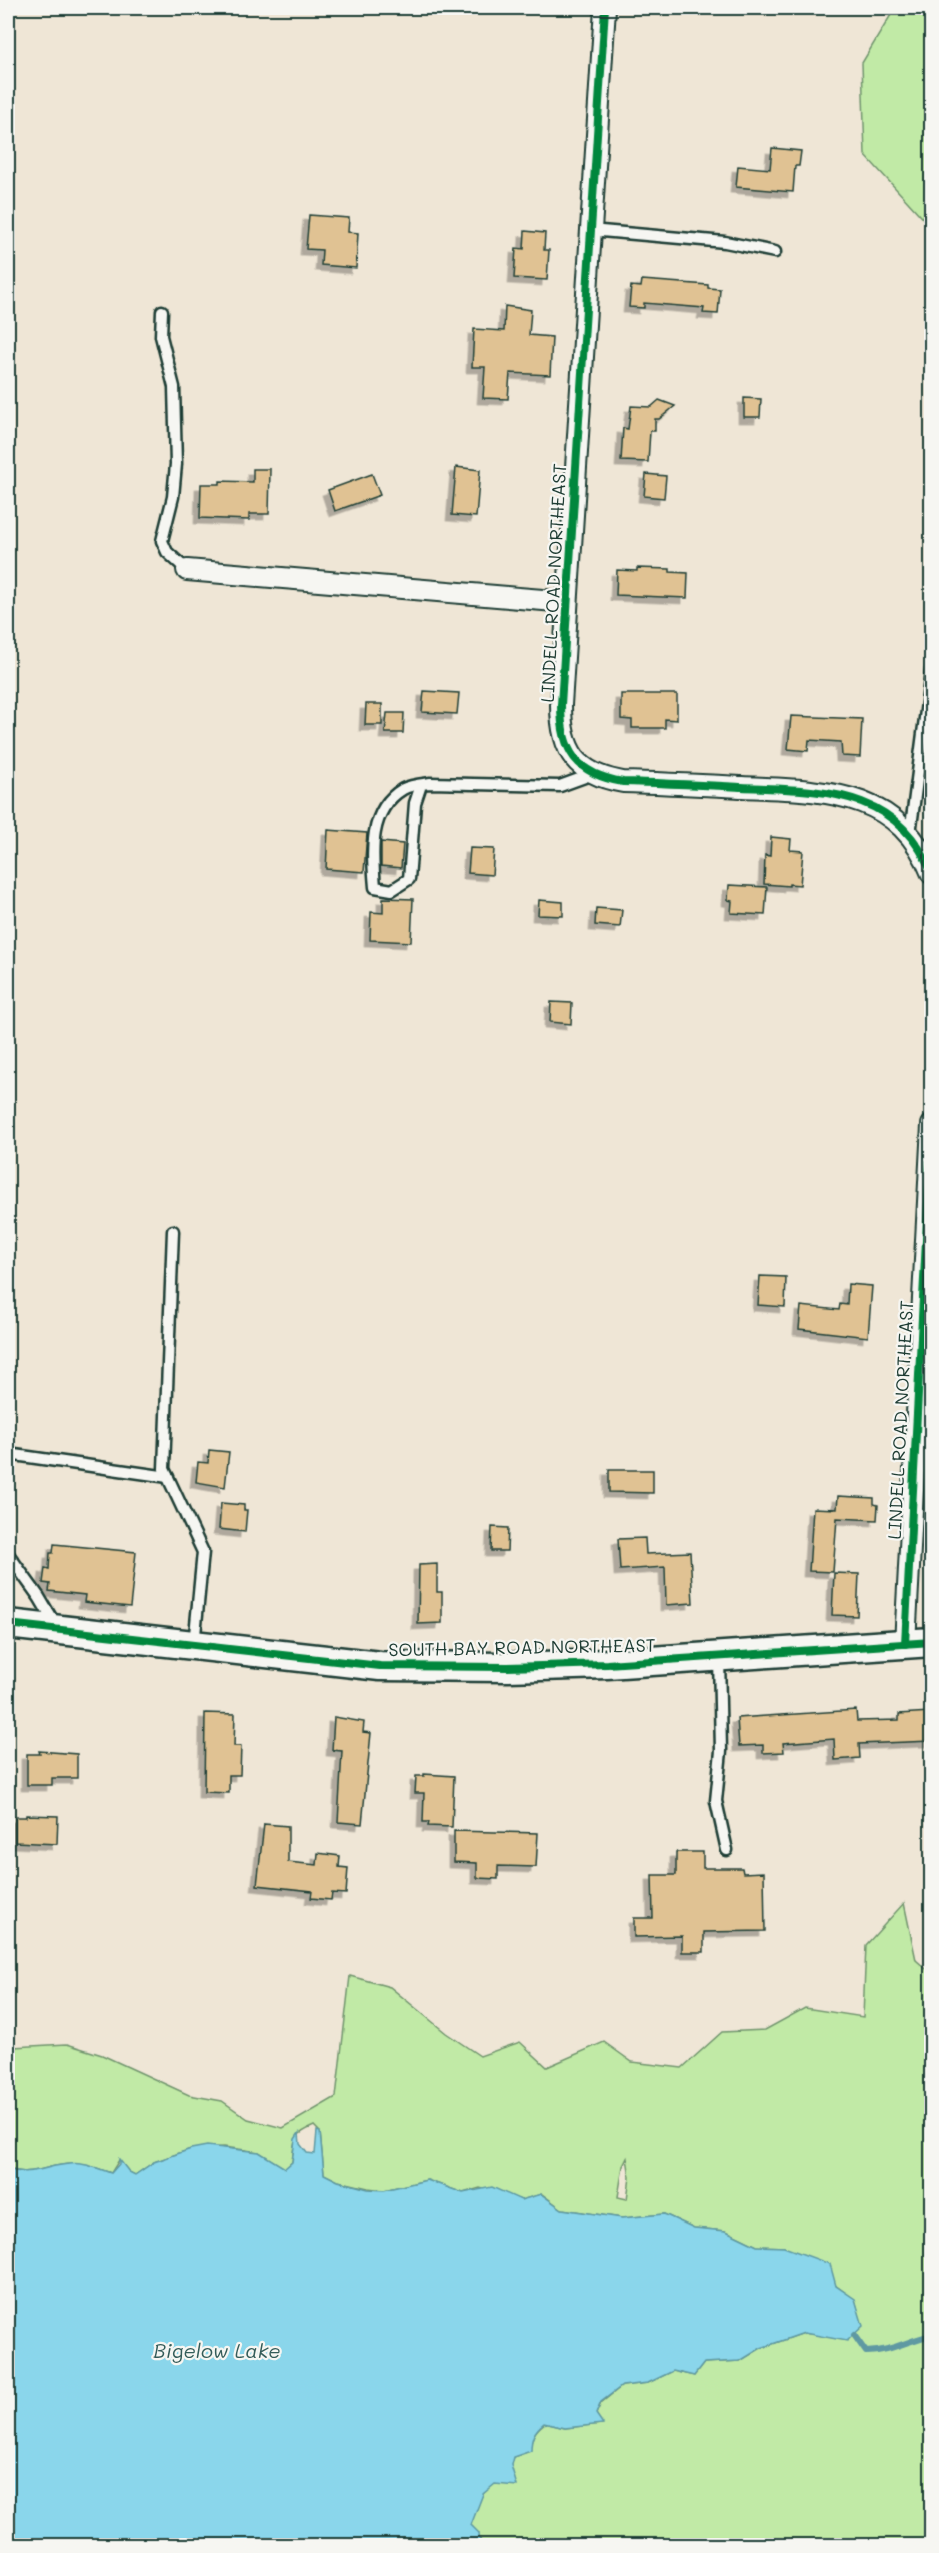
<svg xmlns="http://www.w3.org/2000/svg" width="939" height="2553" font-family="Mali,sans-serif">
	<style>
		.green { fill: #c1eaa6; stroke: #70946d; stroke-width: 1.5; fill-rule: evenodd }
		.water { fill: #8ad6eb; stroke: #5f99a2; stroke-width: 1.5 }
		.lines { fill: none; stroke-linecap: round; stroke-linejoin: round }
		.stream { stroke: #5f99a2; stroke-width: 6 }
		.building { fill: #e0c293; stroke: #1f3d34; stroke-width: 1.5; filter: url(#shadow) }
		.lane-casing { stroke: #1f3d34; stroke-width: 15 }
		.street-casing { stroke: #1f3d34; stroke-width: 24 }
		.secondary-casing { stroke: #1f3d34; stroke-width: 33 }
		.lane { stroke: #f6f6f2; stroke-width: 10 }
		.street { stroke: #f6f6f2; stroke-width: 20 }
		.secondary { stroke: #f6f6f2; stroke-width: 28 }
		.cycleway-casing { stroke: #f6f6f2; stroke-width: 11 }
		.cycleway { stroke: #00873e; stroke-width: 8 }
		.labels { text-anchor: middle; stroke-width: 4.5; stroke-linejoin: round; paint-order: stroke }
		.street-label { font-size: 18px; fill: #1f3d34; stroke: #f6f6f2 }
		.water-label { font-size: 20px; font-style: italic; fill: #345c59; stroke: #f6f6f2 }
	</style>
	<defs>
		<filter id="shadow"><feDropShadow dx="-5.5" dy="5.5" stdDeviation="0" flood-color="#0004"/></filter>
	</defs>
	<rect width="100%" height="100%" fill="#efe6d6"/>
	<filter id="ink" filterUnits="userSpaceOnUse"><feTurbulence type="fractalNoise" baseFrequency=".0167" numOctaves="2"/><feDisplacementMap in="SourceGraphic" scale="12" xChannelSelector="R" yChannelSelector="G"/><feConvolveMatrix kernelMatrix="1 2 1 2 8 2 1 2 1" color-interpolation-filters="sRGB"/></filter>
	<g filter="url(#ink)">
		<!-- green -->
		<g class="green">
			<polygon points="895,8 920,8 931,19 931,227 865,155 862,63"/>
			<path d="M904 1903 916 1960 932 1974 931 2545 480 2546 481 2541 470 2526C473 2515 476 2503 483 2494 493 2481 508 2474 513 2457L530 2451C531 2438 534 2431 545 2423L565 2428 602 2424 596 2414 601 2403 622 2386 648 2383 673 2371 694 2376 704 2363 740 2361 761 2348 804 2333 847 2340 862 2326 855 2300 784 2247 757 2246 726 2231 694 2228 664 2214 622 2218 562 2209 542 2194 521 2200 480 2188 463 2193 427 2180 384 2190 368 2188 338 2181 324 2174 320 2132 314 2126C291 2136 295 2139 292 2162L285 2169 259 2152 224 2147 191 2149 154 2162 135 2175 129 2172 119 2160 111 2173C97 2168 84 2163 69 2164 48 2165 29 2177 8 2169V2050L13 2047 67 2044 102 2055 189 2095 222 2101 248 2119 283 2128 336 2097 350 1976 390 1987 446 2033 480 2056 520 2042 547 2067 604 2042 632 2062 682 2068 722 2032 765 2030 805 2008 863 2017 866 1945ZM627 2158 630 2177 627 2199 618 2197 623 2166Z"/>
		</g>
		<!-- water -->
		<path class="water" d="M317 2131 320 2132 324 2174 338 2181 368 2189 384 2190 427 2180 463 2193 492 2187 521 2200 541 2194 562 2209 622 2218 664 2214 694 2228 726 2231 757 2246 784 2247 830 2264 836 2286 855 2299 863 2326 847 2341 804 2333 761 2348 740 2361 704 2363 694 2376 673 2371 648 2383 622 2386 601 2402 596 2414 603 2424 565 2428 544 2423C534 2431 531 2438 531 2451L513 2457 511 2465 517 2486 495 2484 483 2494 471 2525 479 2533 480 2545H8V2169C29 2177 48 2165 69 2164 84 2162 97 2168 111 2173L119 2164V2159L129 2172 135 2175 154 2162 191 2149 207 2146 259 2152 285 2168 292 2162 295 2139 299 2133 300 2144 307 2153 315 2154Z"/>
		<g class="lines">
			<!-- stream -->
			<path class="stream" d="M854 2335 866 2352C889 2352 909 2340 932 2335"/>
		</g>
		<!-- building -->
		<g class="building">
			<polygon points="772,148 801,151 799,166 795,166 793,192 736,187 738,166 770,169"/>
			<polygon points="309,215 349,218 348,232 358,233 356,268 321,265 322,250 306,249"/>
			<polygon points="525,231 545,233 544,250 549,250 547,280 514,278 516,248 524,249"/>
			<polygon points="642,280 708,285 708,288 720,289 718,314 703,313 704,308 644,303 644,308 629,307 631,286 641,287"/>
			<polygon points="505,306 531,310 529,335 552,337 550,375 510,373 508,399 483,398 485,367 472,367 474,329 504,331"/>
			<polygon points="744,398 761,399 760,417 744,417"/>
			<polygon points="659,400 675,406 659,419 655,419 655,431 650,431 648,462 621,461 623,428 628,429 631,406 651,407"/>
			<polygon points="456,467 480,470 476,517 452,515"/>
			<polygon points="253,469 270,469 269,514 249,514 249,520 200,518 201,484 220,484 220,481 253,482"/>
			<polygon points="372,474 380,495 335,511 328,490"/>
			<polygon points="646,474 666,476 664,498 644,496"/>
			<polygon points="637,568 670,569 670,572 688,573 687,598 616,595 617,570 637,571"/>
			<polygon points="424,691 459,693 457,714 422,712"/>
			<polygon points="621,694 677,694 677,720 665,719 665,728 632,728 632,720 621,719"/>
			<polygon points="366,704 382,704 382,725 365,725"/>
			<polygon points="387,713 404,713 403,733 385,733"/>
			<polygon points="791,716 862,719 860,757 842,756 841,742 809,740 808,751 788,749"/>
			<polygon points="328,830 367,833 364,872 326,869"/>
			<polygon points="771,837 791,839 790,850 803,851 800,885 789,884 789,886 764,884 765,855 770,856"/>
			<polygon points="381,842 403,844 401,868 381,866"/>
			<polygon points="470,848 494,849 492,875 468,873"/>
			<polygon points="729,885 767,887 765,915 731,913 732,901 728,900"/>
			<polygon points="383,898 413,899 411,942 370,940 371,912 383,913"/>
			<polygon points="539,900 563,902 563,916 538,915"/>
			<polygon points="596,908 622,910 620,927 595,925"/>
			<polygon points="551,1002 572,1003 571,1024 550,1022"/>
			<polygon points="760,1276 786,1277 785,1307 758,1305"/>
			<polygon points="848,1284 872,1286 868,1337 799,1329 801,1306 839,1310 840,1304 847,1305"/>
			<polygon points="209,1450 229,1452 225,1487 196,1482 198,1462 208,1463"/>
			<polygon points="609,1470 653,1470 653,1493 609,1492"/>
			<polygon points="838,1496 874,1498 874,1504 878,1505 877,1520 837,1518 833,1572 809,1571 813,1508 837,1509"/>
			<polygon points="221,1503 244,1505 244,1510 247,1510 245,1532 219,1529"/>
			<polygon points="492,1527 508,1528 507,1551 491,1551"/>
			<polygon points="645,1538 646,1554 690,1552 693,1603 666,1605 665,1567 620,1570 618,1539"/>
			<polygon points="54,1544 136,1552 130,1607 84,1602 85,1595 49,1591 50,1584 43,1583 45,1568 49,1569 50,1553 53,1553"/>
			<polygon points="437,1564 437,1592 442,1592 442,1623 418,1624 419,1565"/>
			<polygon points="834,1573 859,1574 857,1616 832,1615"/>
			<polygon points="856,1710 857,1721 899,1720 899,1714 930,1712 932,1741 859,1744 860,1758 835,1760 834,1739 783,1743 784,1752 763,1753 763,1745 739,1746 737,1718"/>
			<polygon points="205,1713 235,1714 234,1746 241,1746 240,1775 229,1775 229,1793 204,1792"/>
			<polygon points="334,1717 364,1722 363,1732 371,1733 362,1824 338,1822 342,1751 332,1750"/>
			<polygon points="39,1751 77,1754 77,1778 52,1778 52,1785 27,1785 27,1754 40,1754"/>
			<polygon points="424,1774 454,1776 452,1827 428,1826 429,1822 423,1822 424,1793 415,1793 416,1776 424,1776"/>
			<polygon points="26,1815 58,1816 57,1844 15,1842 15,1817 26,1817"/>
			<polygon points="264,1824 288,1826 288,1862 317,1865 318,1853 340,1856 339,1867 348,1868 346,1894 332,1893 331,1900 311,1898 312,1891 257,1885"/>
			<polygon points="454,1831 538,1833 536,1867 498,1866 498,1879 477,1878 477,1863 454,1862"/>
			<polygon points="676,1852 703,1852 703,1868 742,1868 743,1873 764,1872 765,1931 704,1932 704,1952 682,1952 682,1936 634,1937 634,1918 653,1918 652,1875 676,1875"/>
		</g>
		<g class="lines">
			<!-- lane casing -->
			<g class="lane-casing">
				<g id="lane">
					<polyline points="590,230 725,242 775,252"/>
					<polyline points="162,311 161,336 174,387 176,464 173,497 162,541 167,552 187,570"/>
					<path d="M421 785 415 803 409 879 392 890 375 887C372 853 368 810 403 789 410 785 422 784 430 783L560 786 593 774"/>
					<polyline points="910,834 932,664"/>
					<polyline points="173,1231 164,1469 203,1552 194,1645"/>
					<polyline points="8,1454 168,1477"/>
					<polyline points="8,1554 39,1597 55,1624"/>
					<polyline points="719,1657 721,1751 716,1801 727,1850"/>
				</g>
			</g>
			<!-- street casing -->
			<g class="street-casing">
				<g id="street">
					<path d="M605 8 561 705C561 751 576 774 623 782 663 783 702 785 742 787 821 791 898 787 932 874"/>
					<polyline points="187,570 567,602"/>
					<polyline points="905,1644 932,1125"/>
				</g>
			</g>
			<!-- secondary casing -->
			<g class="secondary-casing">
				<polyline id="secondary" points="8,1624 380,1666 508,1667 607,1664 932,1642"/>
			</g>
			<!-- lane -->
			<use href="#lane" class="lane"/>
			<!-- street -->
			<use href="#street" class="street"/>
			<!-- secondary -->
			<use href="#secondary" class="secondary"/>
			<!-- cycleway casing -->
			<g class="cycleway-casing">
				<g id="cycleway">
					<path d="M605 8 561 705C561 751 576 774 623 782 663 783 702 785 742 787 821 791 898 787 932 874"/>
					<polyline points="8,1624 380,1666 508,1667 607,1664 932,1642"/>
					<polyline points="905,1644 932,1125"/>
				</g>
			</g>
			<!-- cycleway -->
			<use href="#cycleway" class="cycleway"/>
		</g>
	</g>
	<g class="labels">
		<!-- street labels -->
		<g class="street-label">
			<text transform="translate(554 583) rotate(-87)" y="6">LINDELL ROAD NORTHEAST</text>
			<text transform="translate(901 1420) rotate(-87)" y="6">LINDELL ROAD NORTHEAST</text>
			<text transform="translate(522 1648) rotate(-1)" y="6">SOUTH BAY ROAD NORTHEAST</text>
		</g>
		<!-- water labels -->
		<g class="water-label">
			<text x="217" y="2358">Bigelow Lake</text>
		</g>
	</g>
	<!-- margin -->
	<rect width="939" height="2553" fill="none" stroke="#f6f6f2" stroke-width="30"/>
	<rect x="15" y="15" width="909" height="2523" fill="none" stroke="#1f3d34" stroke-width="2" filter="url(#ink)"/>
</svg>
